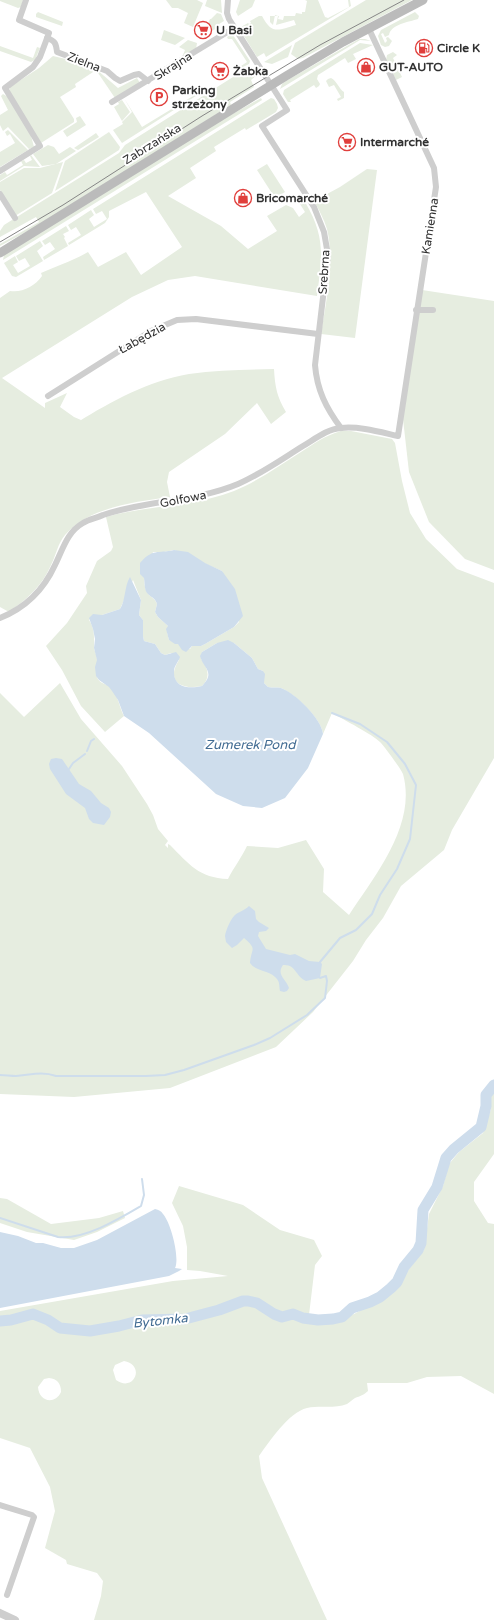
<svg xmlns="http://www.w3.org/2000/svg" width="494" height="1620" font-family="'Varela Round',sans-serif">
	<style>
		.green { fill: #e6ede0; fill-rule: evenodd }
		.water { fill: #ceddec }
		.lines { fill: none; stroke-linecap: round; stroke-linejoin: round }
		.stream { stroke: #ceddec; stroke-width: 2 }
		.river { stroke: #ceddec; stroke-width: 11 }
		.minor { stroke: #cecece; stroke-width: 6 }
		.tertiary { stroke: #cecece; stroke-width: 8 }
		.secondary { stroke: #bbb; stroke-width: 9 }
		.tram { stroke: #868686; stroke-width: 1 }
		.labels { text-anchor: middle; stroke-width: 4; stroke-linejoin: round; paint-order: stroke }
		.poi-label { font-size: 12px; font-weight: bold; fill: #313131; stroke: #fff; text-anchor: start }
		.street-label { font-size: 12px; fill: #313131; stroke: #fff }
		.water-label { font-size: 13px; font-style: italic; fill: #416b92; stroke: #fff }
	</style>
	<rect width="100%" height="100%" fill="#fff"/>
	<!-- green -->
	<g class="green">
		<polygon points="0,0 23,0 21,7 18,8 0,1"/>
		<polygon points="166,0 197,0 203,3 193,27 184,23 188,13 178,8 172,8"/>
		<polygon points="207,0 221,0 222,13 205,6"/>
		<polygon points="240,0 255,0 252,7 238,16 236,12"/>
		<path d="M305 0H318L325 17 328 18 349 7 348 0H350L351 6 266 57 264 53 257 57 239 28 248 23 249 24 251 23 250 21 259 16H262C272 35 278 30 296 25L294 20 276 25 278 16 275 15 273 25 270 22V16H279L278 19 283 20 284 16H295L296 13 302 14V12H305L307 1Z"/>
		<polygon points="366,0 412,0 303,58 298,59 291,54 295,43"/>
		<polygon points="38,12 63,22 62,26 36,17 36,14"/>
		<path d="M415 12 419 16 418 19C409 22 391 24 389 35L385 37 383 33 381 34 385 43 387 41 386 38 388 37 392 41 389 46 385 47 381 45 378 36 381 30Z"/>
		<polygon points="217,13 221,14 224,21 219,24 221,28 204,32 210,19 211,19"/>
		<polygon points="164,30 185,38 175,45 161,40"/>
		<polygon points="232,34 233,35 250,61 249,64 235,71 235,70 247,62 232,39 228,39 227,37"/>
		<polygon points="359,39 365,39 371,41 360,40 280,89 282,84 286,81"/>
		<polygon points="188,40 197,43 196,49 182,57 185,50 179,47"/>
		<polygon points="360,43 373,45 353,54 356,59 348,63 345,58 318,75 317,79 320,84 319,86 316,88 314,85 290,100 291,102 288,102 283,94 284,90"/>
		<polygon points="292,45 288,57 272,64 264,62"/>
		<polygon points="0,46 33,58 37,47 40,48 35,60 31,62 0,51"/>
		<polygon points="393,52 397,55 393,58 402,77 396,80 386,60 387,55"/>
		<polygon points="53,56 74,61 96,69 118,88 137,78 140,83 115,98 96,70 75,84 76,87 60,97 74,119 74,122 41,143 9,92 10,87 39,68"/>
		<polygon points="249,68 254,68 258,74 251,80 254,87 230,102 231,105 37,226 0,246 0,244 39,222 36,217 0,237 0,231 4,225 119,153 125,145 241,72"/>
		<path d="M331 78C337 81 339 89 344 92V98L338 101 337 99 341 97 334 85 329 87 326 81 328 79Z"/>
		<polygon points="198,93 199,94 122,143 113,130 123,124 122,122 132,112 124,98 142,127"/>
		<polygon points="3,94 8,97 30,132 34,147 29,149 8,127 3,131 0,125 0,115 8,110 1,96"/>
		<polygon points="261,98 262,100 3,260 4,255 202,131"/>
		<path d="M271 98 274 99 277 104 278 108 276 112 246 130 245 128 214 147 216 151 190 168 196 178 168 196 221 226 248 249 277 231 267 216 286 205 293 208 299 217 305 212 300 204 302 202H305C326 237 322 257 317 296L195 276 168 280 132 297 2 378 45 408V403L67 393 60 407 74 417 81 420 78 422C112 401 148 381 189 374 217 370 246 370 274 369 275 387 277 397 286 412L271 424 257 403 225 434 169 472 167 482 170 497C135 502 89 507 65 535 58 543 56 555 51 565 42 586 27 599 9 612L0 607V298L10 291C22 293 35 286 42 276L41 273C56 266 73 261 88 252L98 267 126 252 141 275 182 247 146 192 109 211V217L105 223 69 245 68 243 81 235 76 227 71 230 68 225 91 210 94 215 89 219 94 227 107 219 102 211 96 214 93 209Z"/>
		<polygon points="122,100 130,112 122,121 114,107 119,104 118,102"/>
		<polygon points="80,116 86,125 67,137 63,131 77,122 76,118"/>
		<polygon points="8,130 28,150 0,167 0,152 15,143 10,134 7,136 5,132"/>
		<polygon points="109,132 120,147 119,150 55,191 65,161"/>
		<polygon points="96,133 99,137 78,150 74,148"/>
		<polygon points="48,145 54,147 59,154 70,147 76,151 56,164 42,166 33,154"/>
		<polygon points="31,155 40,167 24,166 0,181 0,175 5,172 7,175 23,165 21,161 24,160 26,163 32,160 30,156"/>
		<polygon points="63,162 52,193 15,216 0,190 0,182 24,168 40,168"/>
		<polygon points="267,164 285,192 275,198 257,170"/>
		<path d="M367 169 377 170 355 338 321 334C326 302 335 261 327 229 324 219 319 210 314 201L340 187Z"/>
		<polygon points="66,226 69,231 63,234 65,237 64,238 68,246 44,260 43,257 55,249 50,242 45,245 42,241"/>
		<polygon points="40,241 43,246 37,251 43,261 16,277 12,276 4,263 15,256 18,262 13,265 18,273 30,266 25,258 19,261 16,256"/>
		<polygon points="422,290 494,301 494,570 465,559 429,522 409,472 403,419"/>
		<path d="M341 431H351L392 439 395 443 402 481 410 513 426 539 457 569 494 583V758L452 830 444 850 401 886 383 918 366 940 353 961 313 1012 276 1047 170 1088 74 1097 0 1094V693L24 717 60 683 81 719 122 766 147 804 153 815 158 829 168 841 165 845 168 848V844L170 845C189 864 199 878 228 879 234 867 242 857 247 846L278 848 306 840 324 869 323 892 349 915C375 875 417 825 403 774 401 769 384 746 380 742 372 734 344 720 332 713L323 734C322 719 295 694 281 688 277 687 272 688 268 687L264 683 263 671 258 669 252 658 234 643H217L202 652 201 659C208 668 211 677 202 686 182 690 165 682 179 660L171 653 165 655 161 653 155 644 144 641 143 636V620L139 615 141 600 133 580 120 609 102 615H93L89 620C95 629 94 637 94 647 94 651 97 655 97 659 98 665 95 671 97 677 99 683 104 683 109 686 118 693 119 707 124 716L105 732 81 706 62 670 46 646 67 623 87 593 86 586 97 561 111 551 113 547 106 517C148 505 193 507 234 491 258 481 279 466 301 452 315 443 324 436 341 431ZM174 550 222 571 239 622 234 627 205 644 201 646H192L190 649 169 640 167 632 168 626 158 617 155 612 157 604C155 598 150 597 147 592 140 580 149 564 153 552H164Z"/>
		<path d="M494 1092V1154L474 1182V1201L488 1223 494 1224V1394L461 1376 427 1377 407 1383H367L368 1391C364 1395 360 1396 355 1398 352 1400 350 1402 347 1404 335 1409 320 1405 307 1408 289 1412 269 1442 259 1456L262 1478 327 1620H94L101 1596 103 1581 97 1573 67 1564 66 1560 45 1548 55 1511 50 1487 30 1448 0 1438V1311L173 1281 228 1276 200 1271 187 1270V1247L183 1226 172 1203 179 1186 243 1205 280 1230 314 1240 322 1256 315 1265 309 1315 291 1313 278 1314 262 1302 248 1299 185 1316 152 1318 142 1316 105 1326V1332L142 1322 151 1323 192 1320 248 1303 257 1305 277 1318H286L293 1316 303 1320 321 1323 332 1322 354 1314 382 1299 398 1288 406 1273 424 1250 429 1214 443 1186 449 1164 459 1152 483 1133 491 1109V1095ZM124 1361C146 1365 134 1393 116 1380L113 1370 115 1365ZM49 1378C57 1379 61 1383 61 1392 55 1405 39 1402 38 1387L44 1379Z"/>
		<polygon points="0,1198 7,1199 51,1224 99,1218 123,1211 125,1218 97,1232 74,1240 27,1232 0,1223"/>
	</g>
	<!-- water -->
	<g class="water">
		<path d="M174 550 188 552 205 563 222 571 235 589 243 616 234 627 205 644 201 646H192L186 652 182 650 178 644H175L169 640 166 629 168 626 158 617 155 612 157 604C155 598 152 598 148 594 144 590 145 584 144 578L140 574V563C153 548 157 554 174 550Z"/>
		<path d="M130 577 141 600 139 615 143 620V636L144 641 155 644 161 653 165 655 176 652 180 657C179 661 174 666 174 671 173 688 190 689 202 686 216 672 203 668 200 656L202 652 217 643 228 640 234 643 252 658 258 669 263 671 265 674 264 683 268 687C272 688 277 687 281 688 295 693 322 719 323 734L308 768 285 798 262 808 243 806 216 794 149 733 124 716 118 700 112 691 109 687 99 680 96 676 95 667 97 660 94 648 95 639 93 629 89 618 93 614 102 615 120 609C126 599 124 587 130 577Z"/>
		<polygon points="56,758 62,759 79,784 91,791 101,803 109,808 111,812 110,817 104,825 93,823 89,819 85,808 66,794 50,769 49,764 51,759"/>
		<path d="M249 906 255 911 256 919 259 922 269 928 266 931 259 932 258 936 266 949 290 955 295 954 309 961 320 962 322 964 320 978 306 981C295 976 296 964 283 965 276 975 286 979 289 988L287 991 284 992 280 991C279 986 280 983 277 979 271 970 256 972 250 963 251 948 258 950 244 938L237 945 232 948 226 942 225 936C226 930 230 920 235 915 238 912 244 911 249 906Z"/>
		<path d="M155 1209C159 1210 161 1211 163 1214 171 1223 180 1258 175 1268L182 1269 179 1271 169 1276 0 1308V1232L18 1236 36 1243H43L61 1248H74L97 1240Z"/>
	</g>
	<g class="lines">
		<!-- stream -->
		<g class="stream">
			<polyline points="87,751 91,741 94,739"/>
			<polyline points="69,769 73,763 85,754"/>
			<polyline points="320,962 340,938 356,930 372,914 380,895 397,869 410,839 416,785 405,764 387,742 360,724 332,713"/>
			<path d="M0 1075C5 1075 11 1076 16 1076 30 1075 42 1071 56 1076H146L165 1075 184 1070 254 1045 270 1038 307 1015 325 998 327 981 326 976 320 978"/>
			<path d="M0 1218 58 1237C84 1240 119 1219 141 1206L144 1195 142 1179"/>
		</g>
		<!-- river -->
		<polyline class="river" points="0,1321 11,1320 33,1314 48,1320 60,1328 90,1331 119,1326 142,1320 185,1319 219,1310 243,1301 248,1301 257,1303 274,1314 282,1317 293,1314 303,1318 318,1320 333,1319 342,1317 352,1308 370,1302 380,1297 391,1288 397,1282 404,1267 418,1250 421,1243 423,1210 437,1187 446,1158 454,1149 481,1127 486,1106 486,1095 494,1085"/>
		<!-- minor -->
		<g class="minor">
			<path d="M228 0 227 13 229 19 287 110 262 126 314 207 324 232 328 255 315 365C317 390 326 408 341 428"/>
			<path d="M47 38C55 41 56 43 57 52L107 71 115 78 120 81 134 75 139 74 148 81"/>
			<polyline points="112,102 234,28"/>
			<polyline points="0,171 40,146 5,88 33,67 40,57 49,33 19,20 26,0"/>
			<polyline points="0,194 15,218"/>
			<polyline points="416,310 433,310"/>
			<polyline points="48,396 151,331 177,320 196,319 318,334"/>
			<path d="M0 618C25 608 44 589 55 565 63 549 67 532 83 523 89 519 97 518 103 515 147 500 195 502 238 484 261 474 282 459 303 446 315 439 327 429 341 428 359 426 380 432 398 436L436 187 434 168 369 29"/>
			<polyline points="0,1505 32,1515 34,1517 7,1595"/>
		</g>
		<!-- tertiary -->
		<polyline class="tertiary" points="0,1613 15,1620"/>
		<!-- secondary -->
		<polyline class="secondary" points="0,253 286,76 343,42 423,0"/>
		<!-- tram -->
		<polyline class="tram" points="0,242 63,205 202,116 320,45 404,0"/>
	</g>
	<!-- icons -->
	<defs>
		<g id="supermarket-ring" transform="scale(0.9)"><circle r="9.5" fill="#fff" stroke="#e03f3c" stroke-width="1.5"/><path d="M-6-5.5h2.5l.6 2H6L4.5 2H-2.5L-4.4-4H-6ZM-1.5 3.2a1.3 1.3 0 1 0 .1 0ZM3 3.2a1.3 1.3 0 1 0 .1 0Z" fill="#e03f3c"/></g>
		<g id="fuel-ring" transform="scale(0.9)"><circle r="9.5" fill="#fff" stroke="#e03f3c" stroke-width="1.5"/><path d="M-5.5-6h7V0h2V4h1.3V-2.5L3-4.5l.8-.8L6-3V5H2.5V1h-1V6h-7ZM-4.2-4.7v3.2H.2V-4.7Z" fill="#e03f3c"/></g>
		<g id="shop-ring" transform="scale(0.9)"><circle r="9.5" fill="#fff" stroke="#e03f3c" stroke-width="1.5"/><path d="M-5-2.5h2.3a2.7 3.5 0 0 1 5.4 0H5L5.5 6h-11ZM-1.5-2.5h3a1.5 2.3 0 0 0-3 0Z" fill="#e03f3c"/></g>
		<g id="parking-ring" transform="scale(0.9)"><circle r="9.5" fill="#fff" stroke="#e03f3c" stroke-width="1.5"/><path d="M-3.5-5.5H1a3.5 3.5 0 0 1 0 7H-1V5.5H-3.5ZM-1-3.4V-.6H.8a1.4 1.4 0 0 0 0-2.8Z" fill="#e03f3c"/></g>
	</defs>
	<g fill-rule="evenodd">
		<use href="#supermarket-ring" x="203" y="30"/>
		<use href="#fuel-ring" x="424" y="48"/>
		<use href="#shop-ring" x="366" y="67"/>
		<use href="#supermarket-ring" x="220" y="71"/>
		<use href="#parking-ring" x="159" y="97"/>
		<use href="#supermarket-ring" x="347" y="142"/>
		<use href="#shop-ring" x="243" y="198"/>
	</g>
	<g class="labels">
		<!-- poi labels -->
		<g class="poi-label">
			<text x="216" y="34">U Basi</text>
			<text x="437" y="52">Circle K</text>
			<text x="379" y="71">GUT-AUTO</text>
			<text x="233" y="75">Żabka</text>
			<text x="172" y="94">Parking<tspan x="172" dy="14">strzeżony</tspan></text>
			<text x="360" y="146">Intermarché</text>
			<text x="256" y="202">Bricomarché</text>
		</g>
		<!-- street labels -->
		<g class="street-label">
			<text transform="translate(84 62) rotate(21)" y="4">Zielna</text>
			<text transform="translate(173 66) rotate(-32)" y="4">Skrajna</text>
			<text transform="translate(152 144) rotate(-32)" y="4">Zabrzańska</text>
			<text transform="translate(430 226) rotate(-81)" y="4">Kamienna</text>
			<text transform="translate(324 272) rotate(-86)" y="4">Srebrna</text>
			<text transform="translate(142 338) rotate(-29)" y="4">Łabędzia</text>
			<text transform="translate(183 499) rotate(-11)" y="4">Golfowa</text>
		</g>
		<!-- water labels -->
		<g class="water-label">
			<text x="250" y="749">Zumerek Pond</text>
			<text transform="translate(160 1320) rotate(-6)" y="5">Bytomka</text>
		</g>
	</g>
</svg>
